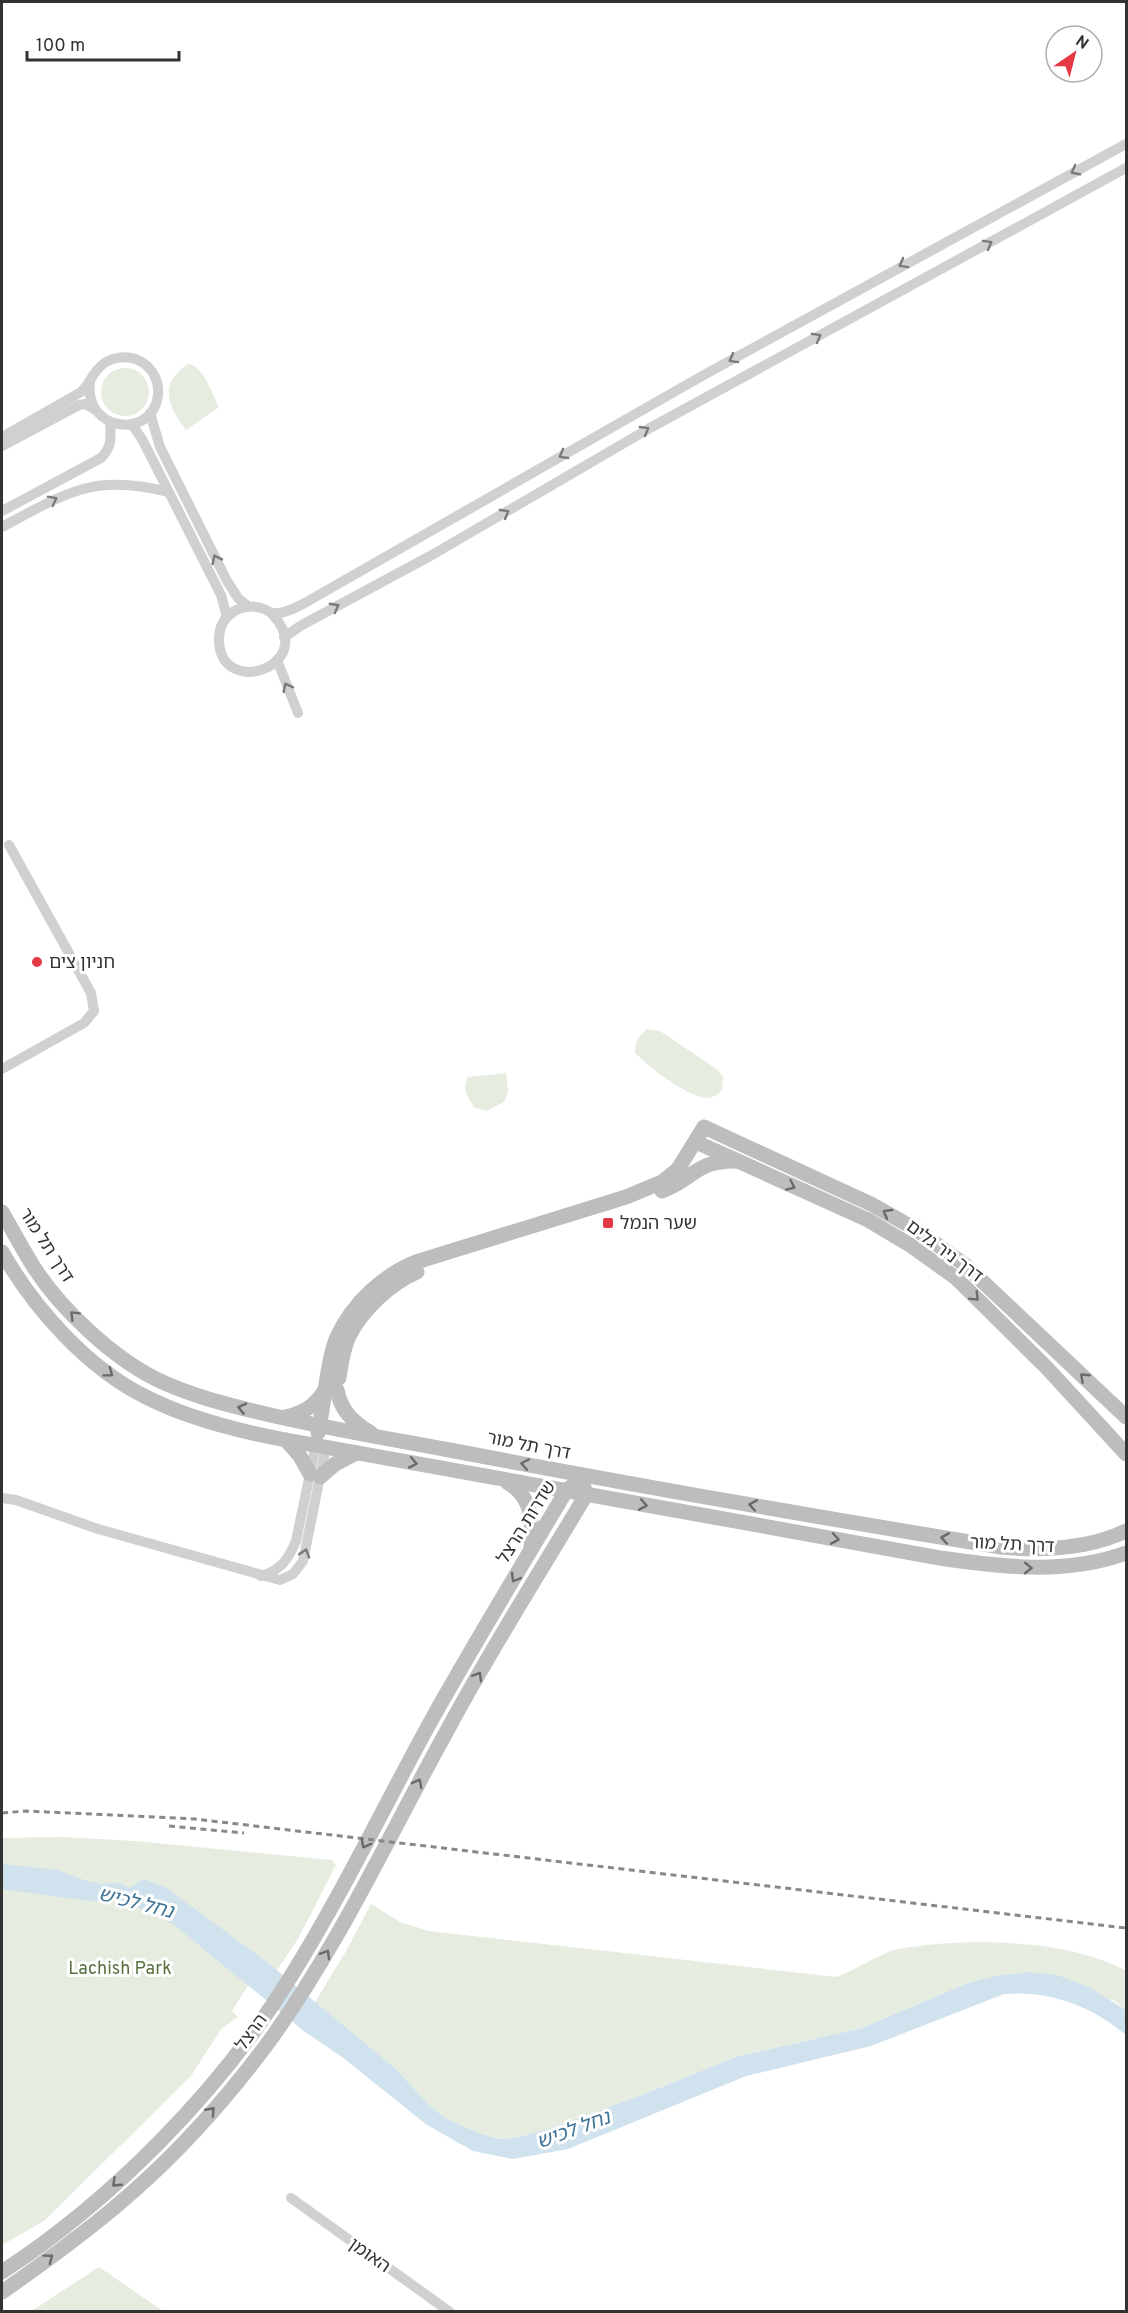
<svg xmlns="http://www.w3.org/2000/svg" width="1128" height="2313" font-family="Overpass,'Noto Sans Hebrew',sans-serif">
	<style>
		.green { fill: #e6ecdf }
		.water { fill: #cfe2ee }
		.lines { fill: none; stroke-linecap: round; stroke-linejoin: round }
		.street { stroke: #d0d0d0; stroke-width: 10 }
		.secondary { stroke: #bdbdbd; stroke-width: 15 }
		.rail { stroke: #888; stroke-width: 3; stroke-dasharray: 6 4.5; stroke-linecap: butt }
		.oneway { stroke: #7a7a7a }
		.oneway2 { stroke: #6a6a6a }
		.poi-dot { fill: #e63946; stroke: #fff; stroke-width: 2 }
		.labels { text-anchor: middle; stroke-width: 6; stroke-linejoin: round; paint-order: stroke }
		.poi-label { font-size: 18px; fill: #333; stroke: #fff; text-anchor: start }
		.street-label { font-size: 18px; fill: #333; stroke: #fff }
		.park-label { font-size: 18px; fill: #56703f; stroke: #fff }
		.water-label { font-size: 20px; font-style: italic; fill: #3f7597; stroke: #fff }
	</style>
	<rect width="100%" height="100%" fill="#fff"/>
	<!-- green -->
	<g class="green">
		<path d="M188 364C204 366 212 394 219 407L186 430C168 406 158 384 188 364Z"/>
		<circle cx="125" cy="392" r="24"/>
		<path d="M647 1029 660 1031 718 1070 723 1077 722 1090C717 1095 713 1098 705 1098 686 1095 647 1067 635 1052 635 1041 639 1036 647 1029Z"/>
		<path d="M506 1073 508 1092 504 1102 487 1111 475 1108C467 1097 462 1089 468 1077Z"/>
		<polygon points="61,1837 135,1841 332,1860 336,1865 298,1939 277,1970 264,1960 232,2011 238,2017 221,2029 191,2076 44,2221 2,2245 2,1838"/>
		<path d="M371 1904 400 1922 429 1931 836 1977C855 1971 883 1951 899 1949 963 1937 1070 1939 1126 1971V2010L1115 2001 1029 1972 995 1976 968 1983 862 2028 736 2057 642 2095 548 2129 515 2138 499 2139 481 2134 445 2118 429 2105 395 2068 315 2002 345 1953Z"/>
		<polygon points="99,2267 163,2311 28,2311 36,2308"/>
	</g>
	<!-- water -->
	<path class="water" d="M2 1864 58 1870 84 1880 102 1884 120 1883 129 1888 144 1879 165 1887 267 1962 395 2068 429 2105 445 2118 481 2134 499 2139 515 2138 548 2129 642 2095 736 2057 862 2028 968 1983 995 1976 1029 1972 1057 1975 1089 1987 1126 2010V2035C1092 2006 1049 1990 1004 1994L871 2046 746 2076 568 2149 513 2159 473 2151 427 2125 342 2057 305 2032 173 1924 129 1903 112 1900 89 1901 2 1889Z"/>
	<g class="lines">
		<!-- street -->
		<g class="street">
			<polyline points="150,413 160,447 227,581 238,598 249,607"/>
			<polyline points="132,424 143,441 221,595 227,617"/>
			<path d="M2 437 81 392C90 384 90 378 97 370 109 355 132 353 146 365 155 373 159 384 158 395 153 440 84 432 90 383"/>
			<polyline points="2,446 79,405 85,404 94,409"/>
			<path d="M2 511 101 458C112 447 111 438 110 422"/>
			<path d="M2 527C66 493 93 473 168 492"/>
			<path d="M272 614C321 665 219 701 219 639 219 628 224 618 233 612 242 606 255 605 264 609 265 609 271 613 272 613 282 615 295 608 303 604L702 376 1126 144"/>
			<polyline points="284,637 302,625 432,555 650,428 1126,168"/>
			<polyline points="277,660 298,713"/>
			<polyline points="2,1069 84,1023 94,1011 91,993 9,845"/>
			<polyline points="2,1498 16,1500 98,1529 280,1580 293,1574 303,1561 326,1447"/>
			<path d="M261 1576C281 1570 288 1560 296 1541L316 1445"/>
			<polyline points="291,2198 450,2312"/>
		</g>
		<!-- secondary -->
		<g class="secondary">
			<polyline points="696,1142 868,1220 910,1245 956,1278 1047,1368 1126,1454"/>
			<path d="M662 1191C696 1178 695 1160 738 1161"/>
			<path d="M2 1212C13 1231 23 1250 35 1269 62 1310 112 1357 156 1379 191 1396 228 1405 266 1414 325 1428 384 1438 444 1449 629 1484 815 1517 1001 1547 1043 1551 1088 1549 1126 1531"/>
			<path d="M2 1252C34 1308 87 1368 146 1397 189 1419 238 1431 286 1440L940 1558C1002 1567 1066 1575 1126 1553"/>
			<path d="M339 1378C341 1364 343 1349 349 1336 363 1309 390 1284 417 1272"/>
			<path d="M337 1390C341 1411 353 1422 371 1433"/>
			<path d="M285 1417C304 1413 315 1406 325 1390"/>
			<path d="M318 1433C324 1406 327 1361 337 1337 353 1303 382 1276 416 1262L626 1197 662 1182 678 1169 704 1127 871 1204 917 1230 965 1265 1126 1417"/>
			<polyline points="286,1440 300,1456 310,1474"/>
			<polyline points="320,1477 335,1464 356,1453"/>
			<path d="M508 1483C533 1497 533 1523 531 1549"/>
			<path d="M2 2272C111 2201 219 2092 288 1981 341 1897 384 1806 432 1719 475 1642 521 1567 566 1491L572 1486"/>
			<path d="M2 2292C48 2260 95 2226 137 2188 183 2147 228 2096 265 2047 338 1948 389 1835 448 1729 491 1649 540 1572 586 1495L584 1487"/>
		</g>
		<!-- rail -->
		<g class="rail">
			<polyline points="2,1813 26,1811 195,1819 1126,1928"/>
			<polyline points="169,1826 244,1833"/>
		</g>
	</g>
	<!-- one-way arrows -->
	<defs><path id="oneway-chevron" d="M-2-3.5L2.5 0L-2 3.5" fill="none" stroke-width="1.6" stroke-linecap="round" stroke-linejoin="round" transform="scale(1.5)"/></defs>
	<g class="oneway">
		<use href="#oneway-chevron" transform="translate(1075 171) rotate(152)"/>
		<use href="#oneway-chevron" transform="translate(988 244) rotate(-29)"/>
		<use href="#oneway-chevron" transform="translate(903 264) rotate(151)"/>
		<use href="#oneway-chevron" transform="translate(817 337) rotate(-29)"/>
		<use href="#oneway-chevron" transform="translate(733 359) rotate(151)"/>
		<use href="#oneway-chevron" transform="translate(645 430) rotate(-30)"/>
		<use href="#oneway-chevron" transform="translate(563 455) rotate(150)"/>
		<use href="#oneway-chevron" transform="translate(53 500) rotate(-27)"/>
		<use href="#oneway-chevron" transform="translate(505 513) rotate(-30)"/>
		<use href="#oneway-chevron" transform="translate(216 559) rotate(-116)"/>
		<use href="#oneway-chevron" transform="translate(335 607) rotate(-28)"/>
		<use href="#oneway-chevron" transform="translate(287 687) rotate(-117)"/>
		<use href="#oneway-chevron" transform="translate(305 1553) rotate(-72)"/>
	</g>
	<g class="oneway2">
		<use href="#oneway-chevron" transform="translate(791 1186) rotate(24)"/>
		<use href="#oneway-chevron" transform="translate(887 1213) rotate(-150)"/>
		<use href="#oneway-chevron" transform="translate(975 1297) rotate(45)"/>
		<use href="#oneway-chevron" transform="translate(74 1315) rotate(-135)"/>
		<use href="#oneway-chevron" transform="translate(109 1373) rotate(37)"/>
		<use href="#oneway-chevron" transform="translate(1084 1377) rotate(-137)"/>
		<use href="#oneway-chevron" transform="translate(242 1408) rotate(-167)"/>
		<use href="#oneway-chevron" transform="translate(413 1463) rotate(11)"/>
		<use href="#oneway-chevron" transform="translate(525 1464) rotate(-169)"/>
		<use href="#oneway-chevron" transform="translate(643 1505) rotate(10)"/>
		<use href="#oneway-chevron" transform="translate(753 1505) rotate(-170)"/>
		<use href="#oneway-chevron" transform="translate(945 1538) rotate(-170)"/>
		<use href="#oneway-chevron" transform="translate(835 1539) rotate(10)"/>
		<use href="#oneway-chevron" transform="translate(1028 1568) rotate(1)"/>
		<use href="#oneway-chevron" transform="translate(515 1578) rotate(120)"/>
		<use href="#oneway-chevron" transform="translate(478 1676) rotate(-59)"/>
		<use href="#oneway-chevron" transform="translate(418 1783) rotate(-62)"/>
		<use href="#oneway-chevron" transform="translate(365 1844) rotate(118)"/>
		<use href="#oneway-chevron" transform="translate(326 1954) rotate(-60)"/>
		<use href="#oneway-chevron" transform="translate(211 2111) rotate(-48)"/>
		<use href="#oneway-chevron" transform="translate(116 2183) rotate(137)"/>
		<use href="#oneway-chevron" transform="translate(49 2258) rotate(-37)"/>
	</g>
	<!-- markers -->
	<g class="poi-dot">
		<circle cx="37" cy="962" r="6"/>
		<rect x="602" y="1217" width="12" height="12" rx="3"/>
	</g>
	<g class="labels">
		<!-- poi labels -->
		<g class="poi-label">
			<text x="49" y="968">חניון צים</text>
			<text x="620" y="1229">שער הנמל</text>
		</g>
		<!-- street labels -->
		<g class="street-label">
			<text transform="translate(47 1245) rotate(57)" y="6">דרך תל מור</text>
			<text transform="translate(945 1251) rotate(37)" y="6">דרך ניר גלים</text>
			<text transform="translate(529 1445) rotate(11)" y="6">דרך תל מור</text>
			<text transform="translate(526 1522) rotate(-58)" y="6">שדרות הרצל</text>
			<text transform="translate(1012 1544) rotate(3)" y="6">דרך תל מור</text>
			<text transform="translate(251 2032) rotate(-54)" y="6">הרצל</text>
			<text transform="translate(370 2255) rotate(35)" y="6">האומן</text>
		</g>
		<!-- park labels -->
		<g class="park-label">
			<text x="120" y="1974">Lachish Park</text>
		</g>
		<!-- water labels -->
		<g class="water-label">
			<text transform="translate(136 1902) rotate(14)" y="7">נחל לכיש</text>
			<text transform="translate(573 2129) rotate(-20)" y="7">נחל לכיש</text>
		</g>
	</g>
	<!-- border -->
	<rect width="1128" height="2313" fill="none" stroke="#333333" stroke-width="6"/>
	<!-- north arrow -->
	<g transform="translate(1074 54) rotate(35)"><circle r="28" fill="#ffffff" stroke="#adadad" stroke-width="1.5"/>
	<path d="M0-4.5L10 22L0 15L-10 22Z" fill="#e63946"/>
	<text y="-9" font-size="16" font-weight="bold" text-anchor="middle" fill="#333333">N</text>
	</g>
	<!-- scale -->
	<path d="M27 51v9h152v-9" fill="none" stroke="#333333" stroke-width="3"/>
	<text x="36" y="51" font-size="18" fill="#333333" stroke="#ffffff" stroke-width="4.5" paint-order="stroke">100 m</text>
</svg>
